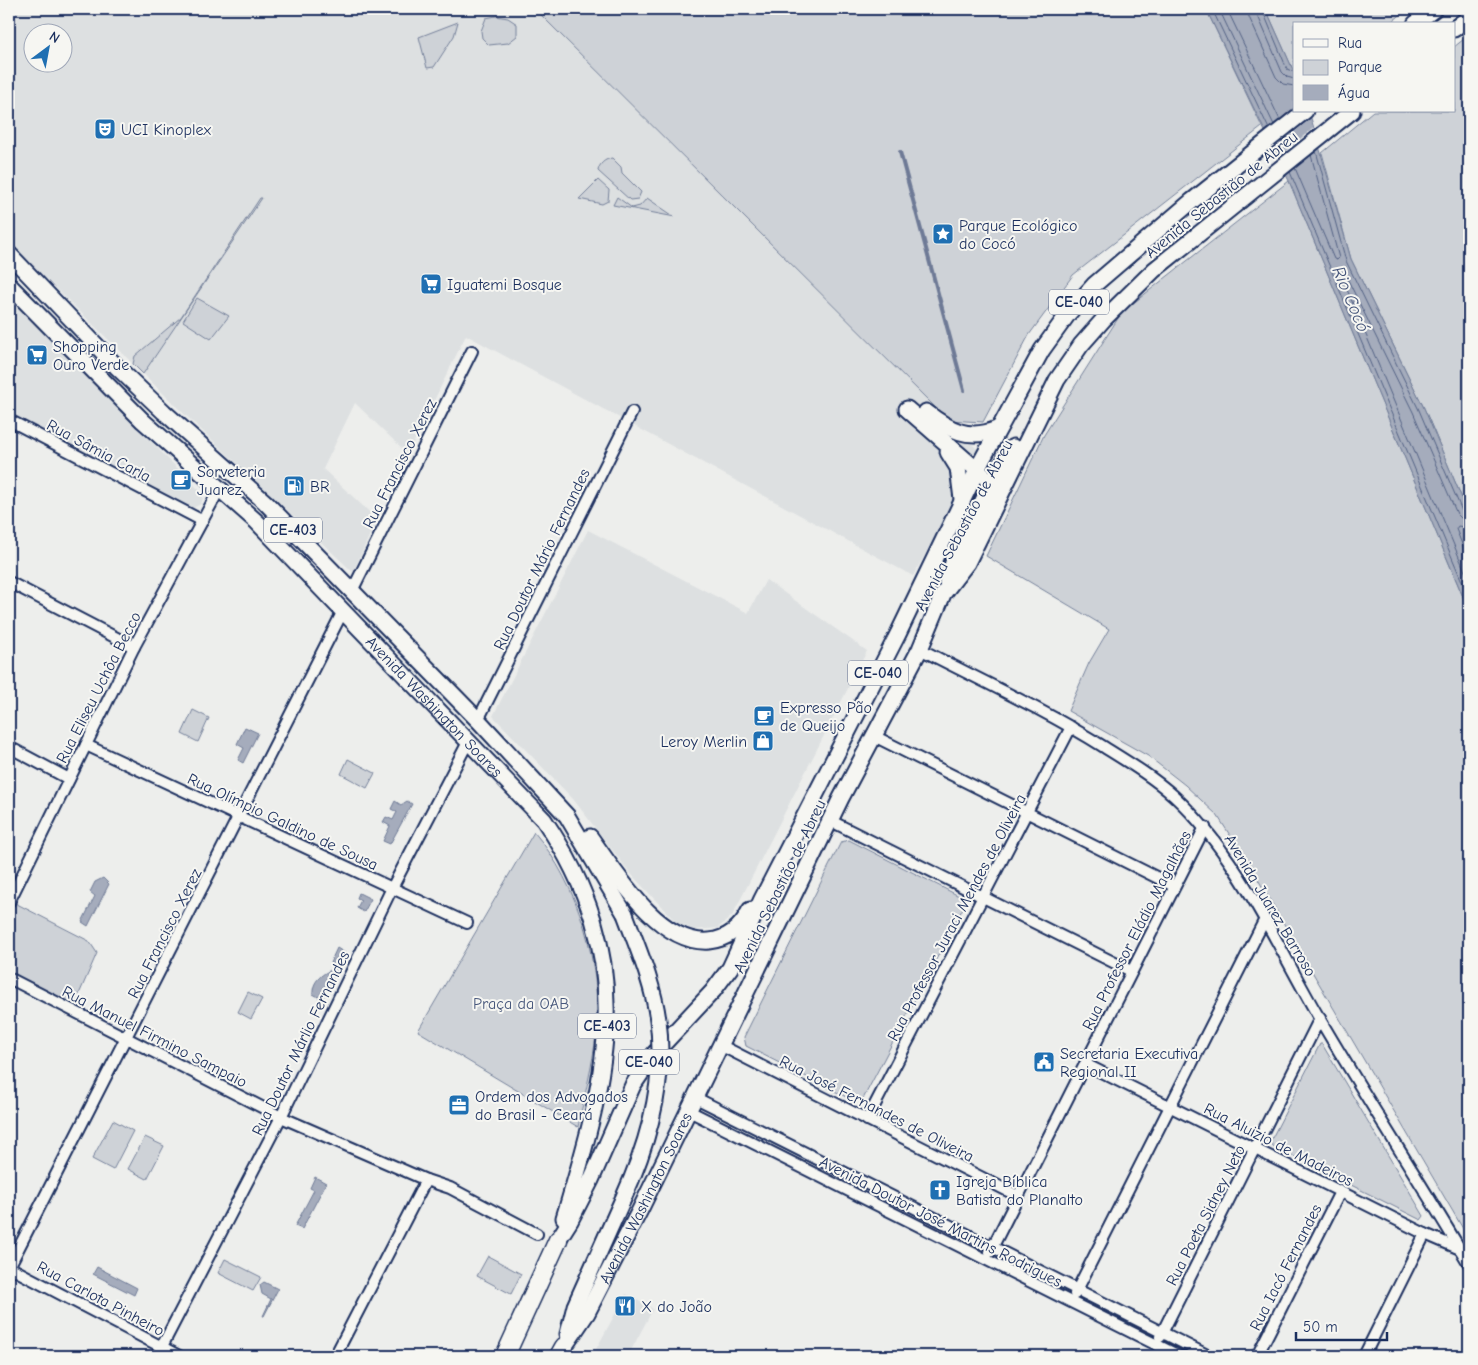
<svg xmlns="http://www.w3.org/2000/svg" width="1478" height="1365" font-family="'Comic Neue',sans-serif">
	<style>
		.built { fill: #dde0e1; fill-rule: evenodd }
		.green { fill: #ced2d7; stroke: #74809a }
		.water { fill: #a5acbc; stroke: #6e7a96 }
		.pier { fill: #edeeec }
		.lines { fill: none; stroke-linecap: round; stroke-linejoin: round }
		.shore { stroke: #526184; stroke-width: 1 }
		.stream { stroke: #6e7a96; stroke-width: 4 }
		.street-casing { stroke: #1b2f5e; stroke-width: 14 }
		.primary-casing { stroke: #1b2f5e; stroke-width: 19 }
		.highway-casing { stroke: #1b2f5e; stroke-width: 21 }
		.street { stroke: #f6f6f2; stroke-width: 10 }
		.primary { stroke: #f6f6f2; stroke-width: 15 }
		.highway { stroke: #f6f6f2; stroke-width: 18 }
		.primary-bridge-casing { stroke: #1b2f5e; stroke-width: 19; stroke-linecap: butt }
		.primary-bridge { stroke: #f6f6f2; stroke-width: 15 }
		.labels { text-anchor: middle; stroke-width: 4; stroke-linejoin: round; paint-order: stroke }
		.shield { fill: #f6f6f2; stroke: #5d6b8a; stroke-width: 1 }
		.shield-label { font-size: 15px; font-weight: bold; fill: #1b2f5e }
		.poi-label { font-size: 16px; fill: #1b2f5e; stroke: #f6f6f2; text-anchor: start }
		.street-label { font-size: 16px; fill: #1b2f5e; stroke: #f6f6f2 }
		.park-label { font-size: 16px; fill: #48587c; stroke: #f6f6f2 }
		.water-label { font-size: 18px; font-style: italic; fill: #44547a; stroke: #f6f6f2 }
	</style>
	<rect width="100%" height="100%" fill="#edeeec"/>
	<filter id="ink" filterUnits="userSpaceOnUse"><feTurbulence type="fractalNoise" baseFrequency=".02" numOctaves="2"/><feDisplacementMap in="SourceGraphic" scale="10" xChannelSelector="R" yChannelSelector="G"/><feConvolveMatrix kernelMatrix="1 2 1 2 8 2 1 2 1" color-interpolation-filters="sRGB"/></filter>
	<g filter="url(#ink)">
		<!-- built -->
		<g class="built">
			<path d="M9 9H535L981 453 913 576 466 335 408 454 355 403 323 469 377 519 353 572 179 409 9 242ZM32 32H62V62H32Z"/>
			<polygon points="9,299 200,491 203,498 201,504 193,508 187,507 9,412"/>
			<polygon points="588,530 748,613 766,580 867,651 732,916 718,928 694,930 676,922 631,874 573,799 493,716"/>
			<polygon points="626,1294 653,1309 628,1356 600,1356 594,1353"/>
		</g>
		<!-- green -->
		<g class="green">
			<polygon points="535,9 1206,9 1262,127 1073,275 1029,335 983,422 948,420"/>
			<polygon points="1266,9 1408,9 1389,24 1294,24 1294,72"/>
			<polygon points="496,16 508,18 517,24 517,36 508,43 489,45 482,38 481,31 486,18"/>
			<polygon points="458,22 454,36 434,67 427,68 419,37"/>
			<polygon points="1469,35 1469,515 1424,408 1351,259 1322,153 1373,111 1454,111 1454,47"/>
			<path d="M612 158 621 167 622 173 641 192 638 199 630 200 598 171C599 164 605 159 612 158Z"/>
			<polygon points="598,180 609,190 608,201 602,204 579,199"/>
			<polygon points="1289,181 1469,611 1469,1239 1253,871 1217,815 1185,785 1148,756 1068,711 1089,663 1109,629 986,556 1044,435 1122,312"/>
			<polygon points="617,197 632,208 640,206 647,198 675,217 613,205"/>
			<polygon points="260,198 262,198 143,374 133,364 135,356 181,317"/>
			<polygon points="197,298 229,316 211,339 183,321"/>
			<polygon points="193,710 209,718 198,742 182,734"/>
			<polygon points="348,759 375,773 367,788 341,774"/>
			<path d="M534 832C579 885 602 965 596 1034 593 1065 584 1097 578 1127L418 1031Z"/>
			<polygon points="849,840 961,897 963,908 863,1099 852,1100 746,1046 744,1037 841,842"/>
			<polygon points="15,903 89,941 97,953 73,1008 9,975 9,915"/>
			<polygon points="248,992 262,999 251,1019 238,1012"/>
			<polygon points="1320,1044 1322,1044 1424,1216 1421,1220 1273,1146 1270,1142"/>
			<polygon points="113,1120 133,1131 113,1170 92,1159"/>
			<polygon points="145,1137 164,1146 147,1179 128,1169"/>
			<polygon points="488,1256 521,1274 511,1294 477,1276"/>
			<polygon points="225,1259 261,1277 253,1291 218,1273"/>
		</g>
		<!-- water -->
		<g class="water">
			<polygon points="1206,9 1266,9 1294,72 1294,111 1309,111 1351,259 1424,408 1469,515 1469,611 1289,181"/>
			<polygon points="245,727 258,733 243,763 238,760 244,748 237,744"/>
			<polygon points="395,801 401,805 407,801 412,804 390,844 383,841 390,826 383,822 386,817 393,820 397,812 391,809"/>
			<polygon points="103,878 109,884 88,926 82,922 95,896 90,892 95,882"/>
			<polygon points="359,893 371,899 364,912 357,908 361,900 357,898"/>
			<path d="M337 948 345 953 322 999 313 994C312 981 323 972 335 969L336 966 330 963Z"/>
			<polygon points="315,1177 326,1183 302,1229 295,1226 314,1190 310,1188"/>
			<polygon points="97,1267 137,1288 134,1295 93,1274"/>
			<polygon points="264,1282 278,1289 264,1316 263,1316 271,1299 262,1294 260,1285"/>
		</g>
		<!-- pier -->
		<g class="pier">
			<polygon points="1294,108 1294,111 1311,111 1313,117 1271,151 1263,134"/>
			<polygon points="1316,126 1322,147 1284,177 1275,159"/>
		</g>
		<g class="lines">
			<!-- shore -->
			<g class="shore">
				<polyline points="1212,9 1269,129"/>
				<polyline points="1219,9 1274,125"/>
				<polyline points="1227,9 1280,120"/>
				<polyline points="1248,9 1249,17 1276,77 1283,84 1294,86"/>
				<polyline points="1255,9 1282,72 1287,77 1294,79"/>
				<polyline points="1262,9 1287,69 1294,72"/>
				<polyline points="1316,151 1346,261 1419,410 1462,511 1469,515"/>
				<polyline points="1295,168 1334,259 1337,260 1339,258 1311,155"/>
				<polyline points="1290,172 1469,598"/>
				<polyline points="1469,521 1462,519 1457,514 1413,412 1347,278 1344,276 1343,280 1469,581"/>
				<polyline points="1469,528 1458,526 1456,529 1469,562"/>
			</g>
			<!-- stream -->
			<polyline class="stream" points="900,152 964,390"/>
			<!-- street casing -->
			<g class="street-casing">
				<g id="street">
					<polyline points="9,420 201,520"/>
					<polyline points="9,582 134,647"/>
					<polyline points="353,589 472,351"/>
					<path d="M920 649C982 681 1045 710 1104 747 1128 762 1153 777 1174 796 1238 855 1275 942 1318 1016 1367 1100 1420 1181 1469 1264"/>
					<polyline points="478,720 632,412"/>
					<polyline points="874,736 1174,886"/>
					<polyline points="86,745 467,923"/>
					<polyline points="9,747 69,779"/>
					<polyline points="831,821 1131,971"/>
					<polyline points="9,902 134,647 220,488"/>
					<polyline points="9,978 281,1117 426,1180 450,1188 537,1234"/>
					<polyline points="722,1046 1018,1196"/>
					<polyline points="1085,1064 1425,1234 1460,1249"/>
					<polyline points="696,1098 1209,1356"/>
					<polyline points="689,1111 1179,1356"/>
					<polyline points="867,1120 1071,727"/>
					<polyline points="990,1252 1205,827"/>
					<polyline points="1075,1294 1264,921"/>
					<polyline points="1160,1337 1320,1018"/>
					<polyline points="157,1356 281,1117 392,888 468,742"/>
					<polyline points="179,1356 9,1267 343,611"/>
					<polyline points="335,1356 426,1180"/>
					<polyline points="1257,1356 1340,1192"/>
					<polyline points="1364,1356 1425,1234"/>
				</g>
			</g>
			<!-- primary casing -->
			<g class="primary-casing">
				<g id="primary">
					<polyline points="1415,24 1434,9"/>
					<polyline points="1454,29 1469,17"/>
					<polyline points="9,254 117,367 164,412 265,502 478,720 567,816 625,914"/>
					<path id="s1" d="M9 285 143 421 257 522 544 820C638 959 609 1069 564 1218"/>
					<polyline points="907,409 985,477"/>
					<path d="M926 412C949 430 969 441 997 429"/>
					<polyline points="948,452 958,468 962,499"/>
					<polyline points="947,583 955,556 998,471 1013,447"/>
					<path d="M590 837C616 873 659 945 709 941 729 939 742 926 750 910"/>
					<polyline points="558,1240 570,1221 591,1180 633,1085 655,1053 713,991 730,968 762,899 898,634 982,460 1042,350 1068,314 1094,285 1192,201 1305,111"/>
					<polyline points="568,1334 575,1306 623,1199"/>
					<path id="s2" d="M564 1347 587 1313 640 1210 841 798 920 649 943 594 967 563 1057 380 1081 345 1103 320 1154 270 1352 111"/>
				</g>
			</g>
			<!-- highway casing -->
			<g class="highway-casing">
				<g id="highway">
					<polyline points="505,1356 558,1240"/>
					<polyline points="559,1356 564,1347"/>
				</g>
			</g>
			<!-- street -->
			<use href="#street" class="street"/>
			<!-- primary -->
			<use href="#primary" class="primary"/>
			<!-- highway -->
			<use href="#highway" class="highway"/>
			<!-- primary-bridge casing -->
			<g class="primary-bridge-casing">
				<path id="primary-bridge" d="M623 1199C648 1144 666 1080 658 1020 653 983 638 949 625 914"/>
			</g>
			<!-- primary-bridge -->
			<use href="#primary-bridge" class="primary-bridge"/>
		</g>
	</g>
	<!-- icons -->
	<defs>
		<g id="theatre-square" transform="scale(1.125)"><rect x="-9" y="-9" width="18" height="18" rx="4" fill="#1f6fb2" stroke="#f6f6f2"/><path d="M-5-5.5Q0-4 5-5.5V0Q5 5 0 6Q-5 5-5 0ZM-3.3-2.5H-1v1.5H-3.3ZM1-2.5H3.3v1.5H1ZM-2.8 1Q0 5.5 2.8 1Z" fill="#fff"/></g>
		<g id="sight-square" transform="scale(1.125)"><rect x="-9" y="-9" width="18" height="18" rx="4" fill="#1f6fb2" stroke="#f6f6f2"/><path d="M0-6L1.8-2.2L6-1.7L2.9 1.2L3.7 5.4L0 3.3L-3.7 5.4L-2.9 1.2L-6-1.7L-1.8-2.2Z" fill="#fff"/></g>
		<g id="supermarket-square" transform="scale(1.125)"><rect x="-9" y="-9" width="18" height="18" rx="4" fill="#1f6fb2" stroke="#f6f6f2"/><path d="M-6-5.5h2.5l.6 2H6L4.5 2H-2.5L-4.4-4H-6ZM-1.5 3.2a1.3 1.3 0 1 0 .1 0ZM3 3.2a1.3 1.3 0 1 0 .1 0Z" fill="#fff"/></g>
		<g id="cafe-square" transform="scale(1.125)"><rect x="-9" y="-9" width="18" height="18" rx="4" fill="#1f6fb2" stroke="#f6f6f2"/><path d="M-5.5-4.5H6V0H3Q3 3.5 0 3.5H-2.5Q-5.5 3.5-5.5 0ZM3-3.2v2h1.7v-2ZM-6 4.5H4V6H-6Z" fill="#fff"/></g>
		<g id="fuel-square" transform="scale(1.125)"><rect x="-9" y="-9" width="18" height="18" rx="4" fill="#1f6fb2" stroke="#f6f6f2"/><path d="M-5.5-6h7V0h2V4h1.3V-2.5L3-4.5l.8-.8L6-3V5H2.5V1h-1V6h-7ZM-4.2-4.7v3.2H.2V-4.7Z" fill="#fff"/></g>
		<g id="shop-square" transform="scale(1.125)"><rect x="-9" y="-9" width="18" height="18" rx="4" fill="#1f6fb2" stroke="#f6f6f2"/><path d="M-5-2.5h2.3a2.7 3.5 0 0 1 5.4 0H5L5.5 6h-11ZM-1.5-2.5h3a1.5 2.3 0 0 0-3 0Z" fill="#fff"/></g>
		<g id="civic-square" transform="scale(1.125)"><rect x="-9" y="-9" width="18" height="18" rx="4" fill="#1f6fb2" stroke="#f6f6f2"/><path d="M-.6-6.5H3V-4.5H.6V-3L4-1V1h2V6H-6V1h2V-1L-.6-3ZM-1.2 2.5V6h2.4V2.5Z" fill="#fff"/></g>
		<g id="office-square" transform="scale(1.125)"><rect x="-9" y="-9" width="18" height="18" rx="4" fill="#1f6fb2" stroke="#f6f6f2"/><path d="M-6-3h4V-5.5h4V-3h4V5H-6ZM-1-4.5V-3h2v-1.5ZM-6 0V1H6V0Z" fill="#fff"/></g>
		<g id="church-square" transform="scale(1.125)"><rect x="-9" y="-9" width="18" height="18" rx="4" fill="#1f6fb2" stroke="#f6f6f2"/><path d="M-1.2-6h2.4v3.5h3.3v2.4h-3.3V6h-2.4V-.1h-3.3v-2.4h3.3Z" fill="#fff"/></g>
		<g id="restaurant-square" transform="scale(1.125)"><rect x="-9" y="-9" width="18" height="18" rx="4" fill="#1f6fb2" stroke="#f6f6f2"/><path d="M-5-6h1v4h1v-4h1v4h1v-4h1v5L-1.5 .5V6h-2V.5L-5-1ZM5-6V6H3V1.5H1.5Q1.5-4 5-6Z" fill="#fff"/></g>
	</defs>
	<g fill-rule="evenodd">
		<use href="#theatre-square" x="105" y="129"/>
		<use href="#sight-square" x="943" y="234"/>
		<use href="#supermarket-square" x="431" y="284"/>
		<use href="#supermarket-square" x="37" y="355"/>
		<use href="#cafe-square" x="181" y="480"/>
		<use href="#fuel-square" x="294" y="486"/>
		<use href="#cafe-square" x="764" y="716"/>
		<use href="#shop-square" x="763" y="741"/>
		<use href="#civic-square" x="1044" y="1062"/>
		<use href="#office-square" x="459" y="1105"/>
		<use href="#church-square" x="940" y="1190"/>
		<use href="#restaurant-square" x="625" y="1306"/>
	</g>
	<g class="labels">
		<!-- shield labels -->
		<g class="shield">
			<rect x="1049" y="289.5" width="60" height="25" rx="4"/>
			<rect x="264" y="517.5" width="58" height="25" rx="4"/>
			<rect x="848" y="660.5" width="60" height="25" rx="4"/>
			<rect x="578" y="1013.5" width="58" height="25" rx="4"/>
			<rect x="619" y="1049.5" width="60" height="25" rx="4"/>
		</g>
		<g class="shield-label">
			<text x="1079" y="307">CE-040</text>
			<text x="293" y="535">CE-403</text>
			<text x="878" y="678">CE-040</text>
			<text x="607" y="1031">CE-403</text>
			<text x="649" y="1067">CE-040</text>
		</g>
		<!-- poi labels -->
		<g class="poi-label">
			<text x="121" y="135">UCI Kinoplex</text>
			<text x="959" y="231">Parque Ecológico<tspan x="959" dy="18">do Cocó</tspan></text>
			<text x="447" y="290">Iguatemi Bosque</text>
			<text x="53" y="352">Shopping<tspan x="53" dy="18">Ouro Verde</tspan></text>
			<text x="197" y="477">Sorveteria<tspan x="197" dy="18">Juarez</tspan></text>
			<text x="310" y="492">BR</text>
			<text x="780" y="713">Expresso Pão<tspan x="780" dy="18">de Queijo</tspan></text>
			<text x="747" y="747" text-anchor="end">Leroy Merlin</text>
			<text x="1060" y="1059">Secretaria Executiva<tspan x="1060" dy="18">Regional II</tspan></text>
			<text x="475" y="1102">Ordem dos Advogados<tspan x="475" dy="18">do Brasil - Ceará</tspan></text>
			<text x="956" y="1187">Igreja Bíblica<tspan x="956" dy="18">Batista do Planalto</tspan></text>
			<text x="641" y="1312">X do João</text>
		</g>
		<!-- street labels -->
		<g class="street-label">
			<text transform="translate(1221 194) rotate(-39)" y="6">Avenida Sebastião de Abreu</text>
			<text transform="translate(99 450) rotate(28)" y="6">Rua Sâmia Carla</text>
			<text transform="translate(399 463) rotate(-63)" y="6">Rua Francisco Xerez</text>
			<text transform="translate(963 525) rotate(-62)" y="6">Avenida Sebastião de Abreu</text>
			<text transform="translate(541 559) rotate(-64)" y="6">Rua Doutor Mário Fernandes</text>
			<text transform="translate(98 687) rotate(-63)" y="6">Rua Eliseu Uchôa Becco</text>
			<text dy="6" stroke="none"><textPath href="#s1" startOffset="599">Avenida Washington Soares</textPath></text>
			<text transform="translate(283 821) rotate(25)" y="6">Rua Olímpio Galdino de Sousa</text>
			<text transform="translate(779 886) rotate(-64)" y="6">Avenida Sebastião de Abreu</text>
			<text transform="translate(1271 905) rotate(59)" y="6">Avenida Juarez Barroso</text>
			<text transform="translate(956 917) rotate(-62)" y="6">Rua Professor Juraci Mendes de Oliveira</text>
			<text transform="translate(1136 930) rotate(-63)" y="6">Rua Professor Eládio Magalhães</text>
			<text transform="translate(164 933) rotate(-63)" y="6">Rua Francisco Xerez</text>
			<text transform="translate(155 1036) rotate(27)" y="6">Rua Manuel Firmino Sampaio</text>
			<text transform="translate(300 1043) rotate(-64)" y="6">Rua Doutor Márlio Fernandes</text>
			<text transform="translate(877 1108) rotate(27)" y="6">Rua José Fernandes de Oliveira</text>
			<text transform="translate(1279 1144) rotate(27)" y="6">Rua Aluizio de Madeiros</text>
			<text dy="6" stroke="none"><textPath href="#s2" startOffset="170">Avenida Washington Soares</textPath></text>
			<text transform="translate(1205 1215) rotate(-63)" y="6">Rua Poeta Sidney Neto</text>
			<text transform="translate(941 1221) rotate(27)" y="6">Avenida Doutor José Martins Rodrigues</text>
			<text transform="translate(1285 1267) rotate(-63)" y="6">Rua Iacó Fernandes</text>
			<text transform="translate(101 1298) rotate(28)" y="6">Rua Carlota Pinheiro</text>
		</g>
		<!-- park labels -->
		<g class="park-label">
			<text x="521" y="1009">Praça da OAB</text>
		</g>
		<!-- water labels -->
		<g class="water-label">
			<text transform="translate(1351 299) rotate(67)" y="6">Rio Cocó</text>
		</g>
	</g>
	<!-- margin -->
	<rect width="1478" height="1365" fill="none" stroke="#f6f6f2" stroke-width="30"/>
	<rect x="15" y="15" width="1448" height="1335" fill="none" stroke="#1b2f5e" stroke-width="2" filter="url(#ink)"/>
	<!-- legend -->
	<rect x="1293" y="22" width="162" height="90" fill="#f6f6f2" stroke="#9ea6b7"/>
	<rect x="1303" y="39" width="25" height="8" fill="#f6f6f2" stroke="#9ea6b7"/>
	<text x="1338" y="48" font-size="15" fill="#1b2f5e">Rua</text>
	<rect x="1303" y="60" width="25" height="15" fill="#ced2d7" stroke="#9ea6b7"/>
	<text x="1338" y="72" font-size="15" fill="#1b2f5e">Parque</text>
	<rect x="1303" y="85" width="25" height="15" fill="#a5acbc" stroke="#9ea6b7"/>
	<text x="1338" y="98" font-size="15" fill="#1b2f5e">Água</text>
	<!-- north arrow -->
	<g transform="translate(48 48) rotate(32)"><circle r="24" fill="#f6f6f2" stroke="#9ea6b7"/>
	<path d="M0-4L9 19L0 12L-9 19Z" fill="#1f6fb2"/>
	<text y="-8" font-size="14" font-weight="bold" text-anchor="middle" fill="#1b2f5e">N</text>
	</g>
	<!-- scale -->
	<path d="M1296 1332v8h91v-8" fill="none" stroke="#1b2f5e" stroke-width="2.5"/>
	<text x="1303" y="1332" font-size="15" fill="#1b2f5e" stroke="#f6f6f2" stroke-width="4" paint-order="stroke">50 m</text>
</svg>
